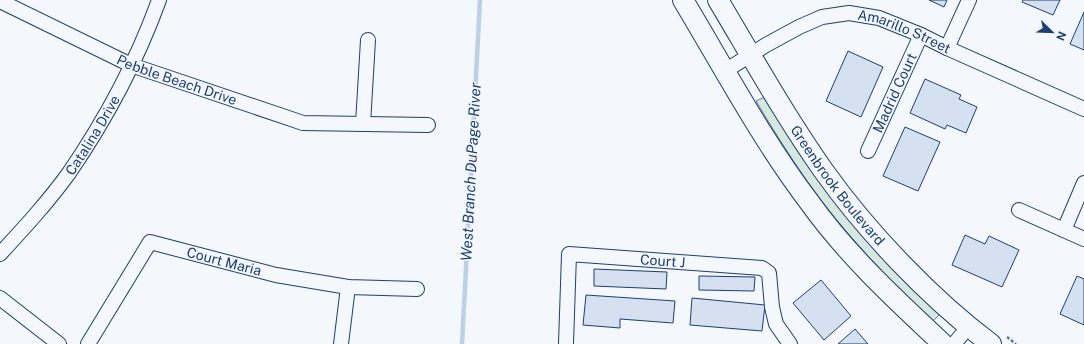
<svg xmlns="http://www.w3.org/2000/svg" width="1084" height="344" font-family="'Public Sans',sans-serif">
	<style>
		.green { fill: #d7e8df; stroke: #687fa3 }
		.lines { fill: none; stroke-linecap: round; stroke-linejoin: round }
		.stream { stroke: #bed0e5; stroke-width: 4.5 }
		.building { fill: #d5e0f0; stroke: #1d3f73 }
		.street-casing { stroke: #1d3f73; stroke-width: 16 }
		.secondary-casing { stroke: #1d3f73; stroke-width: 22 }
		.path { stroke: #5e769c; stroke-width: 2.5; stroke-dasharray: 3 2; stroke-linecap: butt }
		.street { stroke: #f4f7fb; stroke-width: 14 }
		.secondary { stroke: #f4f7fb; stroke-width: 20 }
		.labels { text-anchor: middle; stroke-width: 3; stroke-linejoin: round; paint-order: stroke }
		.street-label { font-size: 14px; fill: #1d3f73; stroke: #f4f7fb }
		.water-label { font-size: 15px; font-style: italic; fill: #1d3f73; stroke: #f4f7fb }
	</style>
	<rect width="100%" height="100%" fill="#f4f7fb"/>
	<!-- green -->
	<path class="green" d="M765 97 940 314 933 321C887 278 843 232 807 181 789 155 772 128 756 101Z"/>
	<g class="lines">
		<!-- stream -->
		<polyline class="stream" points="462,344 480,0"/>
	</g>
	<!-- building -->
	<g class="building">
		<polygon points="929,0 947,0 944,7"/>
		<polygon points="1023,0 1060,0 1053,15 1022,2"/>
		<polygon points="1084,12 1084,50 1070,44"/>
		<polygon points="848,51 883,67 861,117 826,101"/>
		<polygon points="925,79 961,95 959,99 977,107 966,133 947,125 945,129 910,113"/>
		<polygon points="905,127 940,142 918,191 883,176"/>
		<polygon points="965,235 985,244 989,236 1019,250 1002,287 952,265"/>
		<polygon points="594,269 667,272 666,289 594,286"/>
		<polygon points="699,276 755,277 754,291 699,290"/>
		<polygon points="1077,276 1084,279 1084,325 1060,314"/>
		<polygon points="821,280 851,316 824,340 793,303"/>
		<polygon points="586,295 675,301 673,323 620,319 620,328 583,325"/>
		<polygon points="692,298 765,305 762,331 690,325"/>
		<polygon points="855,329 868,344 838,344"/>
	</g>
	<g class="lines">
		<!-- street casing -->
		<g class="street-casing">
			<g id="street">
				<path id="s1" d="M0 1 131 65 303 123 428 125"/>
				<polyline points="947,48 969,0"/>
				<path id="s2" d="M725 71 766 45 799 27 822 17 849 13 879 18 921 35 947 48 1084 109"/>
				<polyline points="363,124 368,40"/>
				<path id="s3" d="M868 151 921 35"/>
				<polyline points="1019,210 1084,239"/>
				<polyline points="1064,230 1084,183"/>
				<path id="s4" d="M0 254C24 228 48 202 69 173 106 119 137 61 159 0"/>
				<polyline points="0,298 59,344"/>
				<path id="s5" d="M88 344 150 242 276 275 348 287 417 289"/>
				<polyline points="341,344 348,287"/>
				<path id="s6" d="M566 344 569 254 762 268 769 273 772 307 776 324 790 344"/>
				<polyline points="954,344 969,326"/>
			</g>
		</g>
		<!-- secondary casing -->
		<g class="secondary-casing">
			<g id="secondary">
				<path d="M683 0C724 68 762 140 810 203 848 256 896 300 943 344"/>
				<path id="s7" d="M718 0C752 57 785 116 823 170 867 232 931 299 991 344"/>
			</g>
		</g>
		<!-- path -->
		<polyline class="path" points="1007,337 1016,344"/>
		<!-- street -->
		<use href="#street" class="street"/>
		<!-- secondary -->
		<use href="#secondary" class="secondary"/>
	</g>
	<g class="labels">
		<!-- street labels -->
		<g class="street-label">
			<text dy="5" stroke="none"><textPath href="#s2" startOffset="197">Amarillo Street</textPath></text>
			<text dy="5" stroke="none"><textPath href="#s1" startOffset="194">Pebble Beach Drive</textPath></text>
			<text dy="5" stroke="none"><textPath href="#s3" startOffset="64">Madrid Court</textPath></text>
			<text dy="5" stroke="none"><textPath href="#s4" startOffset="151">Catalina Drive</textPath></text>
			<text dy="5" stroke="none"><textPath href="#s7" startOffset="221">Greenbrook Boulevard</textPath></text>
			<text dy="5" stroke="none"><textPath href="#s5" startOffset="196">Court Maria</textPath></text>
			<text dy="5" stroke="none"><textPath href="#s6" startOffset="184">Court J</textPath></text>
		</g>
		<!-- water labels -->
		<g class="water-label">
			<text transform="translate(471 172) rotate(-87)" y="5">West Branch DuPage River</text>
		</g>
	</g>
	<!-- north arrow -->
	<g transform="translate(1052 32) rotate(113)" stroke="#f4f7fb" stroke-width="3" paint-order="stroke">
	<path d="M0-3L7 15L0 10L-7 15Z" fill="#1d3f73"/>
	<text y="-6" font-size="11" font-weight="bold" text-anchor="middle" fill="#1d3f73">N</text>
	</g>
</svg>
